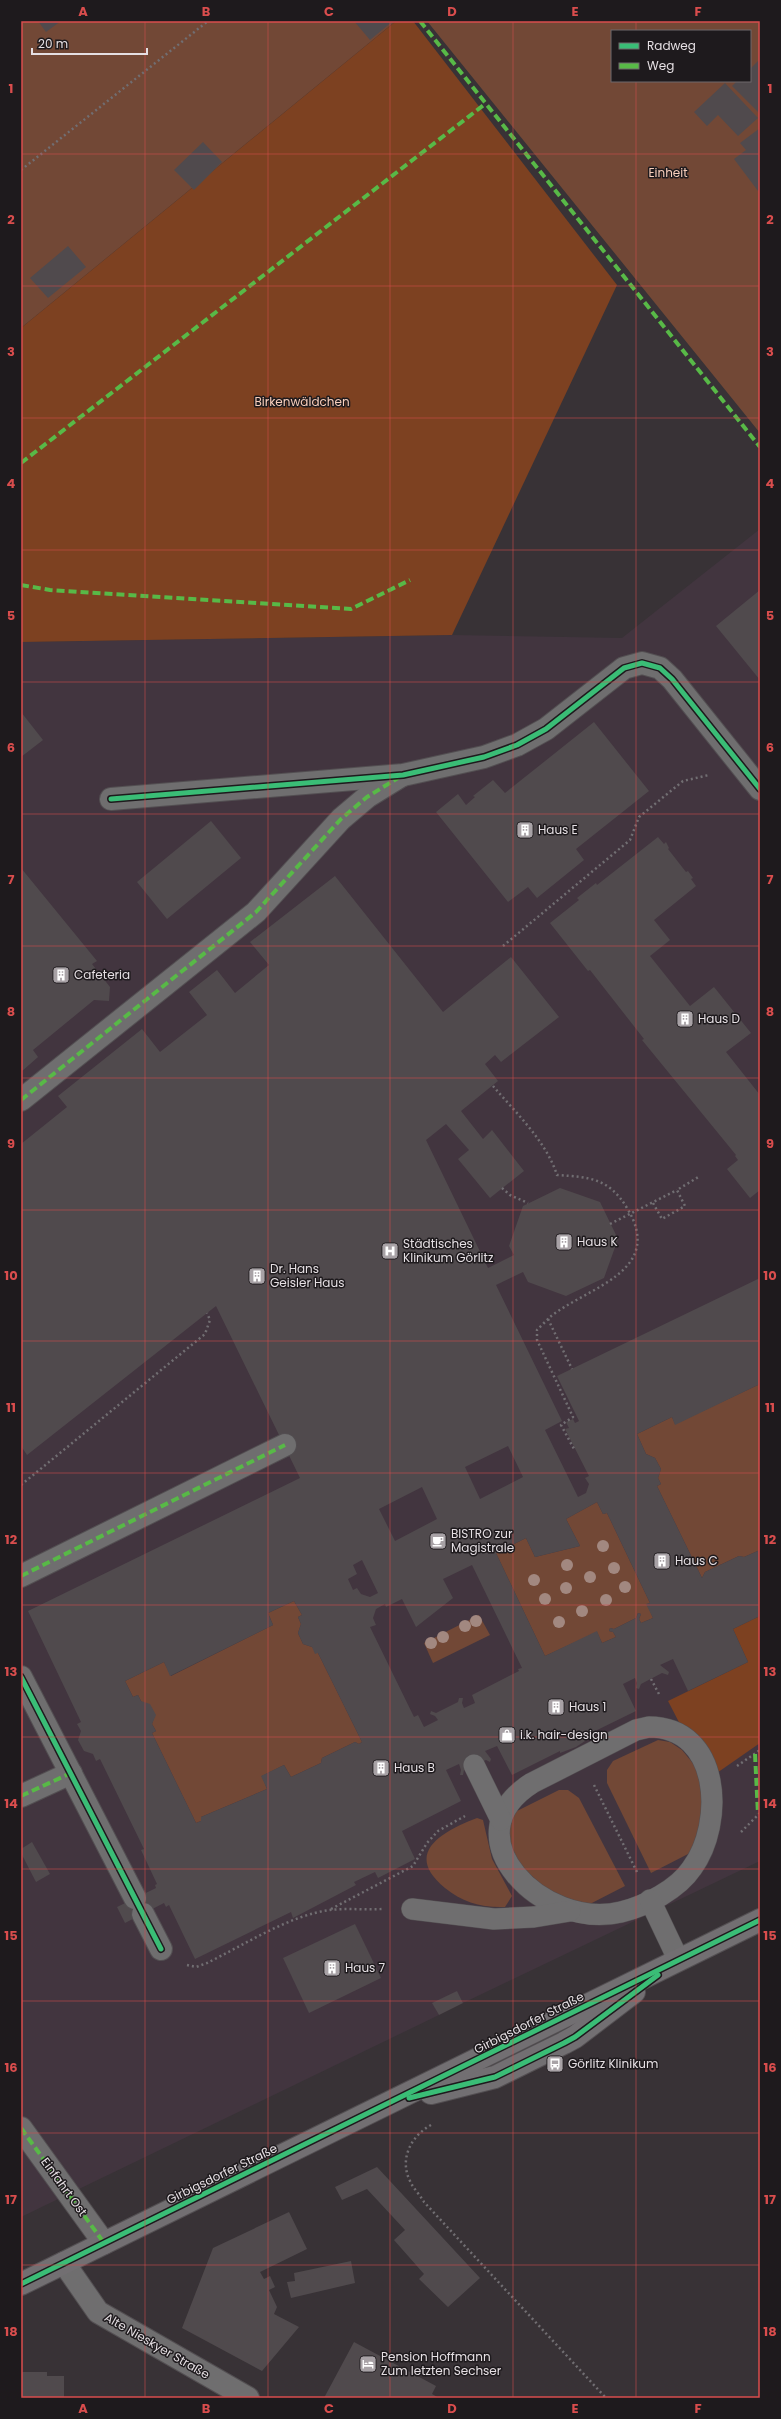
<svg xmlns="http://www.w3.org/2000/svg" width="781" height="2419" font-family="Poppins,sans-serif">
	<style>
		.built { fill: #42353f }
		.green { fill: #724836; fill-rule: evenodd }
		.forest { fill: #7d4121 }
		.building { fill: #504a4d; fill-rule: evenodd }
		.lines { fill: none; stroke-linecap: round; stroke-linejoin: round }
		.lane-casing { stroke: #534f52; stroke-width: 22 }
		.street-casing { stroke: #534f52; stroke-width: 24 }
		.secondary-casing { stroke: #534f52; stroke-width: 24 }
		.path { stroke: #716e72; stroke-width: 2.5; stroke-dasharray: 2 3; stroke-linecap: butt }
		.lane { stroke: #6f6e6f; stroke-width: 21 }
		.street { stroke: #6f6e6f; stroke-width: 22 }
		.secondary { stroke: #726f72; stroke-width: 22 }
		.quiet { stroke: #58b947; stroke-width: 4; stroke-dasharray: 8 4; stroke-linecap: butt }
		.cycleway-casing { stroke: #1e1a1d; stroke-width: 8 }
		.cycleway { stroke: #3abd76; stroke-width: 5 }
		.tree { fill: #a28880 }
		.grid { fill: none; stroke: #d94d4d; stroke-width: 1; stroke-opacity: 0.55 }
		.labels { text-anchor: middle; stroke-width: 3; stroke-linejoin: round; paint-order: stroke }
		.park-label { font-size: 12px; fill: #f9cfbc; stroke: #1e1a1d }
		.poi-label { font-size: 12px; fill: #e5dfe3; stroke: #1e1a1d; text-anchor: start }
		.street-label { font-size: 12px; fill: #e5dfe3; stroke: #1e1a1d }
		.neatline { fill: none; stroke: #d94d4d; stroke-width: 1.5 }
		.grid-label { font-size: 13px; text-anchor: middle; font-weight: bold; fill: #d94d4d }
	</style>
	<rect width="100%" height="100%" fill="#383236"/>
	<!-- built -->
	<polygon class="built" points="760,529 760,1861 463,2003 457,1992 433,2003 439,2015 21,2217 21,642 452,635 622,638"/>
	<!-- green -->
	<g class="green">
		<polygon points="21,21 396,21 21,328"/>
		<path d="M427 21H760V433ZM612 31H750V81H612Z"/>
		<polygon points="760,1384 760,1550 744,1557 739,1556 705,1572 702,1578 657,1486 661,1484 658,1478 661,1469 655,1458 646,1454 637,1434 672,1417 675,1424"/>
		<polygon points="597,1502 603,1514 607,1513 650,1603 647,1604 653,1618 641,1623 639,1619 641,1614 638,1613 636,1618 614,1629 610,1628 609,1631 613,1632 616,1637 602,1643 597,1632 545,1656 496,1553 526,1538 535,1557 580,1546 566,1519"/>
		<polygon points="294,1601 302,1615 298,1617 301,1624 298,1633 303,1644 312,1647 318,1653 362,1742 359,1744 355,1742 322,1758 321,1763 291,1777 284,1765 262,1776 267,1789 201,1817 201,1821 196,1823 152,1733 156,1731 152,1724 155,1715 141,1701 138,1695 133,1697 125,1681 164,1662 171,1676 273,1625 268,1613"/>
		<polygon points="479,1615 490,1635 433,1663 424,1643"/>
		<polygon points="658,1740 670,1742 682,1750 696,1767 703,1785 702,1829 690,1853 651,1873 607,1783 607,1770 613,1761"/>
		<polygon points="559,1790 568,1790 579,1798 625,1886 586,1906 561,1902 513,1859 508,1823 515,1812"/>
		<path d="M477 1818 483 1820 492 1859 512 1896 505 1907C482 1908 462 1902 445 1888 402 1853 443 1831 477 1818Z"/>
	</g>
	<!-- forest -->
	<g class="forest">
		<polygon points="396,21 413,21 617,285 452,635 21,642 21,328"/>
		<polygon points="760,1616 760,1743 714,1775 683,1730 668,1701 748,1662 733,1629"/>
	</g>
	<!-- building -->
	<g class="building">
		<polygon points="38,21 61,21 46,32"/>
		<polygon points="354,21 393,21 370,40"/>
		<polygon points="759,60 760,61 760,114 732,86 737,81 750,81 750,69"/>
		<polygon points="725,83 758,118 738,136 718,115 707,126 694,112"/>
		<polygon points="760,128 760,190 758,191 734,159 746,150 740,143"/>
		<polygon points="203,142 222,162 194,190 174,170"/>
		<polygon points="68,246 86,267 48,298 30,278"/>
		<polygon points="760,590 760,680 716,626"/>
		<polygon points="21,712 43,740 21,757"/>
		<polygon points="594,722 649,791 576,849 584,860 537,898 528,887 508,902 436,812 458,794 466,805 475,797 473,796 493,780 505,793"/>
		<polygon points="211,821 241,858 167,919 137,882"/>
		<polygon points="658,837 664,844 666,842 669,848 668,849 686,872 688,871 693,878 691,879 696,886 654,920 670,940 650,956 690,1006 714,987 751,1033 726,1052 760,1095 760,1190 750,1198 727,1169 738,1160 735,1156 736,1155 642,1040 644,1039 590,970 588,971 550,923 579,900 577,898 596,883 597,885"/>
		<polygon points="21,868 97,961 92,964 110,987 109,1001 94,1000 33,1050 38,1057 21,1072"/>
		<path d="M335 876 443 1012 511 957 559 1017 501 1062 495 1055 485 1064 498 1081 461 1111 483 1139 492 1130 524 1171 490 1198 458 1159 469 1150 446 1124 426 1140 488 1268 514 1255 509 1246 523 1206 560 1188 600 1202 618 1239 604 1278 566 1296 528 1282 523 1272 496 1285 562 1421 545 1430 578 1497 586 1493 589 1484 585 1478 589 1476 565 1429 569 1428 566 1422 573 1419 575 1423 579 1421 557 1376 760 1278V1384L675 1425 672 1417 637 1434 646 1454 655 1458 661 1469 658 1478 661 1484 657 1486 702 1578 705 1572 739 1556 744 1557 760 1550V1616L733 1629 748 1662 688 1691 673 1659 660 1665 669 1672 668 1675 662 1673 641 1684 639 1689 636 1688 637 1683 635 1678 623 1684 636 1711 589 1734 591 1737 576 1747 560 1753V1751L512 1775 497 1746 485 1751 491 1759 490 1762 486 1760 474 1765 464 1770 463 1775H460L461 1770 459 1764 446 1770 461 1801 402 1831 415 1859 378 1878 375 1872 354 1882 356 1885 293 1918 291 1912 195 1959 169 1905 166 1907 164 1903 125 1923 117 1907 156 1888 155 1885 157 1884 141 1850 144 1849 100 1759 96 1761 93 1754 84 1751 78 1740 81 1731 77 1724 81 1722 28 1611 300 1478 216 1306 27 1455 21 1446V1144L67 1107 58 1096 142 1029 160 1052 207 1015 189 992 217 970 235 993 269 965 250 942ZM508 1446 523 1477 480 1499 465 1467ZM422 1487 437 1519 395 1541 379 1509ZM597 1502 603 1514 607 1513 650 1603 646 1604 653 1618 641 1623 639 1619 641 1614 638 1613 636 1618 614 1629 610 1628 609 1631 613 1632 616 1637 602 1643 597 1631 545 1656 496 1553 526 1538 535 1557 580 1546 566 1519ZM362 1560 378 1593 370 1597 361 1594 357 1588 353 1590 348 1579 357 1574 353 1565ZM472 1565 522 1668 518 1669 519 1671 472 1695 475 1703 464 1708 462 1703 463 1698H459L458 1702 436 1713 431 1711 430 1714 435 1716 438 1720 424 1727 418 1715 414 1717 370 1627 376 1625 373 1618 376 1609 385 1604 386 1607 402 1599 416 1627 453 1598 443 1579ZM294 1601 302 1615 298 1617 301 1624 298 1633 303 1644 312 1647 315 1654 318 1653 362 1742 359 1744 355 1742 322 1758 321 1763 291 1777 284 1765 261 1776 267 1789 201 1817V1821L196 1823 152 1733 156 1731 152 1724 156 1715 150 1704 141 1701 138 1695 133 1697 125 1681 164 1662 170 1676 273 1625 268 1613Z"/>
		<polygon points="32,1842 50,1874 36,1882 21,1853 21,1849"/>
		<polygon points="355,1924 381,1978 309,2013 283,1958"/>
		<polygon points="457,1991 463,2003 439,2015 432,2003"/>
		<polygon points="377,2167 480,2278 448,2307 419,2279 424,2274 394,2240 405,2230 367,2189 342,2200 335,2187"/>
		<polygon points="289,2212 307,2249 260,2272 264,2279 270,2276 275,2287 269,2290 277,2307 274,2314 299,2327 262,2371 182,2328 213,2248"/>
		<polygon points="351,2261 355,2283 291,2298 287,2282 295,2281 294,2273"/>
		<polygon points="354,2342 436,2386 432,2394 439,2398 324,2398"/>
		<polygon points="21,2372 47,2372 47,2376 64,2376 64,2398 21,2398"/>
	</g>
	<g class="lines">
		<!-- lane casing -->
		<g class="lane-casing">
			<g id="lane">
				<path d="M649 1727C721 1727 725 1823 692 1868 678 1889 646 1906 621 1912 543 1931 448 1836 532 1783L636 1730Z"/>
				<polyline points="474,1765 501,1820"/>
				<polyline points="650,1900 678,1959"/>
				<polyline points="412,1909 494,1919 534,1917 570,1911"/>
			</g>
		</g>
		<!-- street casing -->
		<g class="street-casing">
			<g id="street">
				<polyline points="111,799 403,775 484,757 517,745 546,729 624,668 642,663 660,668 672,679 760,789"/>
				<polyline points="21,1100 256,912 341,819 367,797 401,776"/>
				<polyline points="21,1576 285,1445"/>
				<polyline points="21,1677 135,1898"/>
				<polyline points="21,1796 71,1773"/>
				<polyline points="143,1914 161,1949"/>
				<polyline points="21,2128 104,2243"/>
				<polyline points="64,2263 98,2312 248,2398"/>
			</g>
		</g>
		<!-- secondary casing -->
		<g class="secondary-casing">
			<g id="secondary">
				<polyline points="431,2093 495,2077 564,2043 575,2037 634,1992"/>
				<polyline points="21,2284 760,1920"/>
			</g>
		</g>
		<!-- path -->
		<g class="path">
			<polyline points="21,170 208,21"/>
			<polyline points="503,946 630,840 639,817 683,781 709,775"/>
			<path d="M493 1086C516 1113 546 1141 557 1175 589 1177 609 1178 627 1208 666 1272 587 1287 550 1317 546 1321 541 1326 537 1330V1340L573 1417 561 1425 574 1449"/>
			<polyline points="502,1188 510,1195 528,1203"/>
			<polyline points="653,1203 662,1219 685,1206 677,1190 700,1176"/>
			<polyline points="610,1224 677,1190"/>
			<polyline points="548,1319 572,1369"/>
			<polyline points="21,1485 205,1334 210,1320 207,1313"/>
			<polyline points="651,1679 660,1696"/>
			<polyline points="737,1766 760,1750"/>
			<polyline points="594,1785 637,1872"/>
			<polyline points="741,1832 760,1813"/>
			<polyline points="331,1909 413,1866 427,1843 438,1831 465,1816"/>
			<path d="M187 1965 196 1967 207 1963C244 1945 290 1915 330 1910 347 1908 365 1910 382 1909"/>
			<path d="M431 2125C411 2136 399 2159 410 2181 413 2188 420 2195 424 2202L606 2398"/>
		</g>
		<!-- lane -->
		<use href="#lane" class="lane"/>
		<!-- street -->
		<use href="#street" class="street"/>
		<!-- secondary -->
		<use href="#secondary" class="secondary"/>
		<!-- quiet -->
		<g class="quiet">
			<polyline points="420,21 760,447"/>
			<polyline points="21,463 485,104"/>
			<polyline points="21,585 50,590 351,609 410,580"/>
			<polyline points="21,1100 256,912 341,819 367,797 398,778"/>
			<polyline points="21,1576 285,1445"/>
			<polyline points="755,1754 758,1814"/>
			<polyline points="21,1796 71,1773"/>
			<polyline points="21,2128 104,2243"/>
		</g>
		<!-- cycleway casing -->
		<g class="cycleway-casing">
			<g id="cycleway">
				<polyline points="111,799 403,775 484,757 517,745 546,729 624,668 642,663 660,668 672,679 760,789"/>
				<polyline points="21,1677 161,1949"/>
				<polyline points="409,2098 495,2077 564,2043 575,2037 658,1975"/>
				<polyline points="21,2284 760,1920"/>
			</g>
		</g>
		<!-- cycleway -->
		<use href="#cycleway" class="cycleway"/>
	</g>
	<!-- trees -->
	<g class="tree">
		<circle cx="603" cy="1546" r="6"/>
		<circle cx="567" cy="1565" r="6"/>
		<circle cx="614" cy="1568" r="6"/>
		<circle cx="590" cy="1577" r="6"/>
		<circle cx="534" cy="1580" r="6"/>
		<circle cx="625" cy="1587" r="6"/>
		<circle cx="566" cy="1588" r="6"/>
		<circle cx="545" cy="1599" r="6"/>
		<circle cx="606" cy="1600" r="6"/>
		<circle cx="582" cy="1611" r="6"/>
		<circle cx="476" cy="1621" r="6"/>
		<circle cx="559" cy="1622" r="6"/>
		<circle cx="465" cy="1626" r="6"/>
		<circle cx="443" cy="1637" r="6"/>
		<circle cx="431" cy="1643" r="6"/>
	</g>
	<!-- grid -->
	<path class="grid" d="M145 21V2398M268 21V2398M390 21V2398M513 21V2398M636 21V31M636 81V2398M21 154H760M21 286H760M21 418H760M21 550H760M21 682H760M21 814H760M21 946H760M21 1078H760M21 1210H760M21 1341H760M21 1473H760M21 1605H760M21 1737H760M21 1869H760M21 2001H760M21 2133H760M21 2265H760"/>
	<!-- icons -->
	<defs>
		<g id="building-square" transform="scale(0.9)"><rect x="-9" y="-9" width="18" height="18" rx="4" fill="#a8a2a6" stroke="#1e1a1d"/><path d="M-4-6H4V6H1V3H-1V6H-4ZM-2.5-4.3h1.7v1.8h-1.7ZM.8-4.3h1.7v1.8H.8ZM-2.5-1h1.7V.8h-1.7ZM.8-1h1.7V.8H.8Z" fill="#fff"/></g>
		<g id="hospital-square" transform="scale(0.9)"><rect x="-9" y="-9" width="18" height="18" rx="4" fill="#a8a2a6" stroke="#1e1a1d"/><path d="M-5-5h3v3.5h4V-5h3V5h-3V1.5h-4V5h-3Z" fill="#fff"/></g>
		<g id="cafe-square" transform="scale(0.9)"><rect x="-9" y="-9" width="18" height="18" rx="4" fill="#a8a2a6" stroke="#1e1a1d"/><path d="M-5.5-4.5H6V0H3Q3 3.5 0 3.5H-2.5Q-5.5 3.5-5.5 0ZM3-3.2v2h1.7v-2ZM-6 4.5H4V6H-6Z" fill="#fff"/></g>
		<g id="shop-square" transform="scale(0.9)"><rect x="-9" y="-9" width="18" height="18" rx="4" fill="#a8a2a6" stroke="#1e1a1d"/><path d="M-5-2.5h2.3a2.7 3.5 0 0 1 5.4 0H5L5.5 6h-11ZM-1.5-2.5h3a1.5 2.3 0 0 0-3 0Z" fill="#fff"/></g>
		<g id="bus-square" transform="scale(0.9)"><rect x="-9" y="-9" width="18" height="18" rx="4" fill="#a8a2a6" stroke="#1e1a1d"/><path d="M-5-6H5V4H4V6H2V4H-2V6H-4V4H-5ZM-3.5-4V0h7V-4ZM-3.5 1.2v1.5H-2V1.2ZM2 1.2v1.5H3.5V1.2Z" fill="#fff"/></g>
		<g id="hotel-square" transform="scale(0.9)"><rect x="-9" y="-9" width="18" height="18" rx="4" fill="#a8a2a6" stroke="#1e1a1d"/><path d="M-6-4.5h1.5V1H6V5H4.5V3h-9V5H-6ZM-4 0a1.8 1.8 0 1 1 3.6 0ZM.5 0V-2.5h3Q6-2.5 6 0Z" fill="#fff"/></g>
	</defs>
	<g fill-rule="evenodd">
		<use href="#building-square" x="525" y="830"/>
		<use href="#building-square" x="61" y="975"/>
		<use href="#building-square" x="685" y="1019"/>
		<use href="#building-square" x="564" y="1242"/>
		<use href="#hospital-square" x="390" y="1251"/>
		<use href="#building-square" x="257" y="1276"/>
		<use href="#cafe-square" x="438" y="1541"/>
		<use href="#building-square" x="662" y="1561"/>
		<use href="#building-square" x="556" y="1707"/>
		<use href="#shop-square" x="507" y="1735"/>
		<use href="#building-square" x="381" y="1768"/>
		<use href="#building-square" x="332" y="1968"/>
		<use href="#bus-square" x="555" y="2064"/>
		<use href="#hotel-square" x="368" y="2364"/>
	</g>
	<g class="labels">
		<!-- park labels -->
		<g class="park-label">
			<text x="668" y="177">Einheit</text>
			<text x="302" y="406">Birkenwäldchen</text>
		</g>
		<!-- poi labels -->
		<g class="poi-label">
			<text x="538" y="834">Haus E</text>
			<text x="74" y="979">Cafeteria</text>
			<text x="698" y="1023">Haus D</text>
			<text x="577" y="1246">Haus K</text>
			<text x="403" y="1248">Städtisches<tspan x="403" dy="14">Klinikum Görlitz</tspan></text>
			<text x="270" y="1273">Dr. Hans<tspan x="270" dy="14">Geisler Haus</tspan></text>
			<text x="451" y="1538">BISTRO zur<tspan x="451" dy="14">Magistrale</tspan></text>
			<text x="675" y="1565">Haus C</text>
			<text x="569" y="1711">Haus 1</text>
			<text x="520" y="1739">i.k. hair-design</text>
			<text x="394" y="1772">Haus B</text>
			<text x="345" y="1972">Haus 7</text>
			<text x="568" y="2068">Görlitz Klinikum</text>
			<text x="381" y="2361">Pension Hoffmann<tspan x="381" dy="14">Zum letzten Sechser</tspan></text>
		</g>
		<!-- street labels -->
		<g class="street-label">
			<text transform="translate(529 2023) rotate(-27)" y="4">Girbigsdorfer Straße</text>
			<text transform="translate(222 2174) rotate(-26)" y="4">Girbigsdorfer Straße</text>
			<text transform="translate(64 2187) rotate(54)" y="4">Einfahrt Ost</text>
			<text transform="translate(157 2346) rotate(30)" y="4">Alte Nieskyer Straße</text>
		</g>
	</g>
	<!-- border -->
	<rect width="781" height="2419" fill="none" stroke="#1e1a1d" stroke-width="44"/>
	<!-- legend -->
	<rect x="611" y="30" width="140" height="52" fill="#1e1a1d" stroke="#6e696c"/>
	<rect x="619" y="43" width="20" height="6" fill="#3abd76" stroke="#6e696c"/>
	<text x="647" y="50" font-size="12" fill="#e5dfe3">Radweg</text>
	<rect x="619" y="63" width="20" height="6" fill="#58b947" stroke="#6e696c"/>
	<text x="647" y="70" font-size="12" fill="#e5dfe3">Weg</text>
	<!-- scale -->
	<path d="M32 48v6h115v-6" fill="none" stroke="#e5dfe3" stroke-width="2"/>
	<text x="38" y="48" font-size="12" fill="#e5dfe3" stroke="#1e1a1d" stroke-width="3" paint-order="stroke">20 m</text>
	<rect x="22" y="22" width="737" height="2375" class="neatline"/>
	<g class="grid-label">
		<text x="83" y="16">A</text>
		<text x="206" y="16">B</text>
		<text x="329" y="16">C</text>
		<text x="452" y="16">D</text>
		<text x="575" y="16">E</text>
		<text x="698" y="16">F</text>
		<text x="11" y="93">1</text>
		<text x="770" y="93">1</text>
		<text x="11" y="224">2</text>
		<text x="770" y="224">2</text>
		<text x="11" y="356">3</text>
		<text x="770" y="356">3</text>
		<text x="11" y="488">4</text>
		<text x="770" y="488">4</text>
		<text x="11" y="620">5</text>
		<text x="770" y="620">5</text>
		<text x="11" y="752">6</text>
		<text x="770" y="752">6</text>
		<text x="11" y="884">7</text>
		<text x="770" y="884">7</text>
		<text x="11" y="1016">8</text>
		<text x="770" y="1016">8</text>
		<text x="11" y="1148">9</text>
		<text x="770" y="1148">9</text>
		<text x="11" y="1280">10</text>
		<text x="770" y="1280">10</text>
		<text x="11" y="1412">11</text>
		<text x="770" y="1412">11</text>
		<text x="11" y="1544">12</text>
		<text x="770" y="1544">12</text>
		<text x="11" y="1676">13</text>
		<text x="770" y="1676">13</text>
		<text x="11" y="1808">14</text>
		<text x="770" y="1808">14</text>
		<text x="11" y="1940">15</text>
		<text x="770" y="1940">15</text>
		<text x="11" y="2072">16</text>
		<text x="770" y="2072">16</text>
		<text x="11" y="2204">17</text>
		<text x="770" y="2204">17</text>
		<text x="11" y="2336">18</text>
		<text x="770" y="2336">18</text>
		<text x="83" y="2413">A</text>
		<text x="206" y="2413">B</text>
		<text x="329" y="2413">C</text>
		<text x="452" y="2413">D</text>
		<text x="575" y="2413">E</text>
		<text x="698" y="2413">F</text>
	</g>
</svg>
